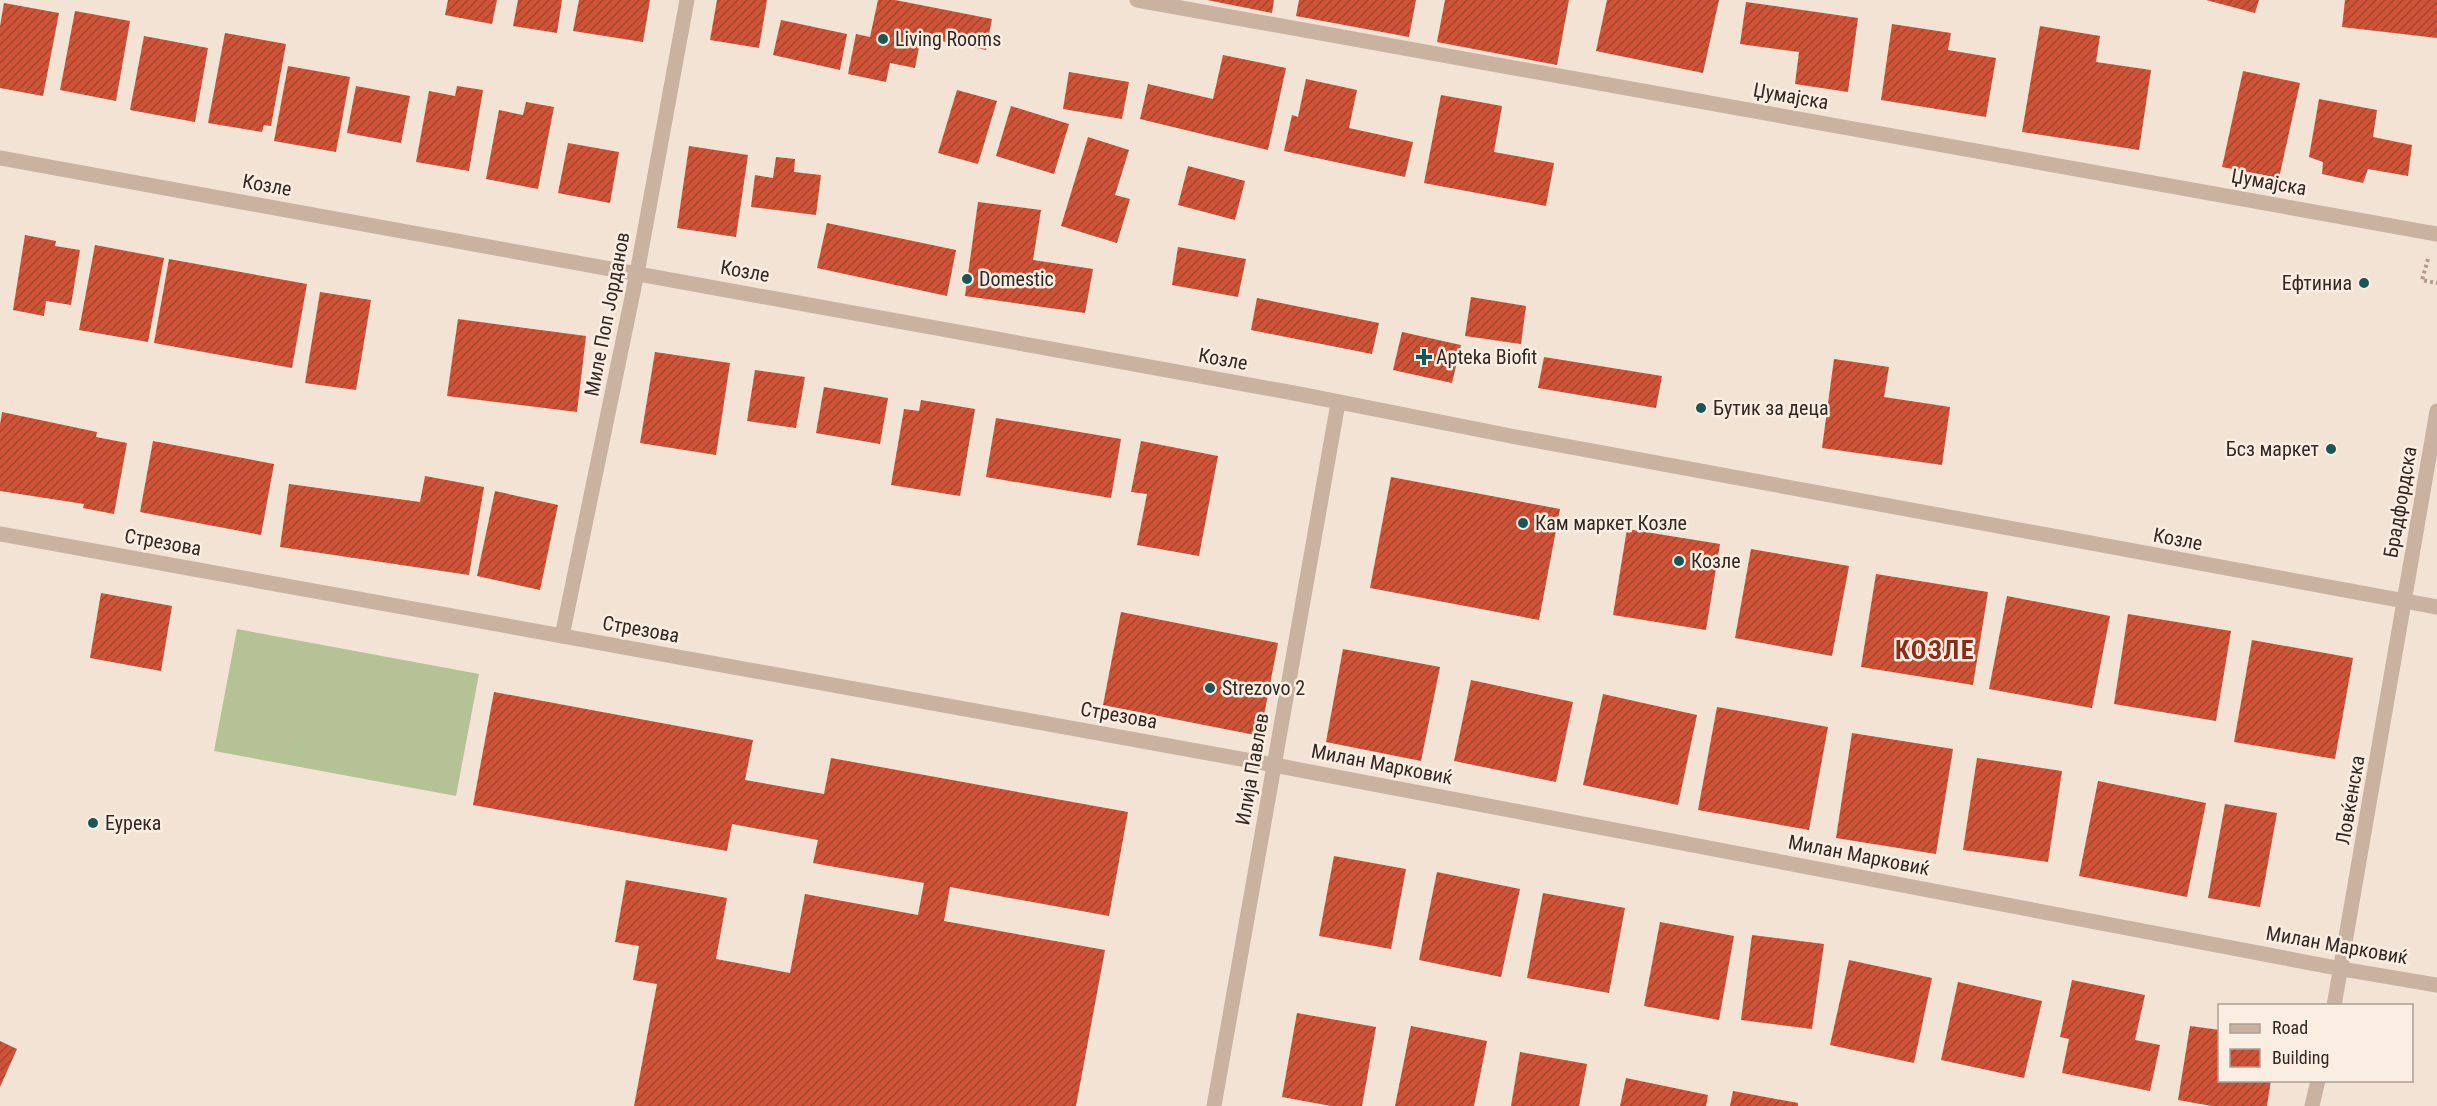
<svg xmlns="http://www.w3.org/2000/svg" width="2437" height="1106" font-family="'Roboto Condensed',sans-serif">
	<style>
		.pitch { fill: #b5c295 }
		.building { fill: url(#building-hatch) }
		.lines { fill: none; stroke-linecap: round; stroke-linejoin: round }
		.path { stroke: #b69b8b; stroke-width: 4; stroke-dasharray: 3 3; stroke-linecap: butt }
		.street { stroke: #cab2a1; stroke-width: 15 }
		.poi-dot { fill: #185758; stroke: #faede2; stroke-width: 2 }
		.labels { text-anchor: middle; stroke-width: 5; stroke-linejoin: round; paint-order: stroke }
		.poi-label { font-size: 20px; fill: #342824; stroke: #faede2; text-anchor: start }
		.street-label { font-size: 20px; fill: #342824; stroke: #faede2 }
		.district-label { font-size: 26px; font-weight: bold; letter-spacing: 1.5px; fill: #882d19; stroke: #faede2 }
	</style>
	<defs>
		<pattern id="building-hatch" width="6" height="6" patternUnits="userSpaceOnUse" patternTransform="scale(1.5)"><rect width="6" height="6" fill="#ce5337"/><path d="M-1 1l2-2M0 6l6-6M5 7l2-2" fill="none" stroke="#a8452e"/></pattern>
	</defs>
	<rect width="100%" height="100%" fill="#f2e3d5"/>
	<!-- pitch -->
	<polygon class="pitch" points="237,629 479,674 456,796 214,751"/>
	<!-- building -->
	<g class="building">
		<polygon points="448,0 497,0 492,24 445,15"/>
		<polygon points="518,0 562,0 557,33 513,26"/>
		<polygon points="579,0 650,0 643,42 573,31"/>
		<polygon points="717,0 767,0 759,48 710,40"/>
		<polygon points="878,0 895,0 992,19 986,50 921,37 915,68 890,63 886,82 848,74 856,34 870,37"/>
		<polygon points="1207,0 1274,0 1272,13"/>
		<polygon points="1299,0 1416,0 1409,37 1296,16"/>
		<polygon points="1445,0 1569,0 1557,65 1437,42"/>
		<polygon points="1607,0 1719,0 1703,73 1596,51"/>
		<polygon points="2206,0 2259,0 2255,13"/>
		<polygon points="2345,0 2437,0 2437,38 2342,27"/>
		<polygon points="1746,2 1858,18 1848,92 1795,84 1799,52 1740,44"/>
		<polygon points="4,3 59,13 43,96 0,88 0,26"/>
		<polygon points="75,11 130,21 116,101 60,90"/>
		<polygon points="781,20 847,34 840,70 773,55"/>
		<polygon points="1892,24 1951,33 1948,50 1996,58 1986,117 1881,100"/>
		<polygon points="2040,26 2100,36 2096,62 2151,70 2139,150 2022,132"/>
		<polygon points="225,33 286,44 271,126 264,125 262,132 208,123"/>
		<polygon points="144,36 208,48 195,122 130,110"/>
		<polygon points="1223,55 1286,68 1268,150 1140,119 1148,84 1213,99"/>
		<polygon points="288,66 350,77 336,152 274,141"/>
		<polygon points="2243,71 2300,83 2279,178 2222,167"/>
		<polygon points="1069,72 1129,82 1122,119 1063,109"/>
		<polygon points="1306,79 1357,90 1349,128 1413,142 1405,177 1284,151 1292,115 1298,117"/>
		<polygon points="356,86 410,96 401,143 347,133"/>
		<polygon points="457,86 483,90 469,171 416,162 429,91 455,96"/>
		<polygon points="957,90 997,101 978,164 938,153"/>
		<polygon points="1441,95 1502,106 1494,152 1554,163 1546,206 1424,183"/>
		<polygon points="2319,99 2377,110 2373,137 2412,145 2408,176 2368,169 2363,183 2322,174 2323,162 2309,157"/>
		<polygon points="526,102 554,107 538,189 486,179 499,110 523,115"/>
		<polygon points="1011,106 1069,124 1054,174 996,156"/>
		<polygon points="1088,137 1129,150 1115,195 1130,199 1117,243 1061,226"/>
		<polygon points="568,143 619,152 610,203 558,193"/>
		<polygon points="689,146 748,155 736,237 677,228"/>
		<polygon points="776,157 795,159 794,172 821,175 816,215 751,207 755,175 773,178"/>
		<polygon points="1188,166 1245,181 1235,220 1178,205"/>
		<polygon points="978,202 1041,210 1033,260 1093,269 1085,313 965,296"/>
		<polygon points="827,223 956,250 947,296 817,268"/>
		<polygon points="25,235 56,241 55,246 80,250 71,305 46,301 44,316 13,310"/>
		<polygon points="95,245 164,258 148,342 79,330"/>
		<polygon points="1178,247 1246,259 1238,297 1172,285"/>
		<polygon points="169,259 307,284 292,368 154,343"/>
		<polygon points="320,292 371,300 356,390 305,383"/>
		<polygon points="1471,297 1526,306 1521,344 1465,336"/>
		<polygon points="1257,298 1379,323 1372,354 1251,330"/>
		<polygon points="458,319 586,336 577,412 447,396"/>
		<polygon points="1402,332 1461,345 1452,383 1393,370"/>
		<polygon points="655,352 730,363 716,455 640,443"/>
		<polygon points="1544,357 1662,376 1656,408 1538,388"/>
		<polygon points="1834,359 1889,367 1884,397 1950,407 1942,465 1822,448"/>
		<polygon points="755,370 805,377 796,428 747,421"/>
		<polygon points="824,387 888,398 880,444 816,433"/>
		<polygon points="921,400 975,409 960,496 891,485 904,409 919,411"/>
		<polygon points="2,412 97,432 96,437 127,443 114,514 83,508 84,504 0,491 0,425"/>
		<polygon points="996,418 1121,439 1111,498 986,477"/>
		<polygon points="153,441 274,464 261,535 140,512"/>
		<polygon points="1141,441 1218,456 1199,556 1137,545 1147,494 1131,492"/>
		<polygon points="425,476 484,487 469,575 280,547 289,484 420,502"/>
		<polygon points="1391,477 1560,509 1539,620 1370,588"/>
		<polygon points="495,491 558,505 540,590 477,576"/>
		<polygon points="1627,529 1720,544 1706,630 1613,615"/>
		<polygon points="1751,549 1849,566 1832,656 1735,638"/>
		<polygon points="1876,574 1988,592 1973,685 1861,667"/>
		<polygon points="101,593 172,606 161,671 90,658"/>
		<polygon points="2007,596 2110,616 2092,708 1989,689"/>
		<polygon points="1121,612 1278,643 1260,736 1103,705"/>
		<polygon points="2128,614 2231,631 2216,721 2114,704"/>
		<polygon points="2252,640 2353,658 2335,759 2234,742"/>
		<polygon points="1343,649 1440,667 1421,761 1326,742"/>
		<polygon points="1471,680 1573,702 1556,782 1454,761"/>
		<polygon points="494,692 753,740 745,780 824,794 831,758 1128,812 1109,916 950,887 944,921 1105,950 1076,1106 634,1106 657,984 633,980 639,946 615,942 626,880 727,898 716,959 790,973 805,894 918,915 924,883 813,863 818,840 732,824 727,851 473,805"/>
		<polygon points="1603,694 1697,715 1678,805 1583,785"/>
		<polygon points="1717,707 1828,727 1809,830 1698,810"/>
		<polygon points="1852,733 1953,749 1936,854 1836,838"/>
		<polygon points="1977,758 2062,771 2048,862 1963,850"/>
		<polygon points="2098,781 2206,803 2187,897 2079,876"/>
		<polygon points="2225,804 2277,813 2260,907 2208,898"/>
		<polygon points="1334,856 1406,869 1391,949 1319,936"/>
		<polygon points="1437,872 1520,889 1501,977 1419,960"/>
		<polygon points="1543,893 1625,908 1609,993 1527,978"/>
		<polygon points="1660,922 1734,936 1719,1020 1644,1006"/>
		<polygon points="1752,935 1824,944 1812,1029 1741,1020"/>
		<polygon points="1849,960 1932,978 1914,1063 1830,1045"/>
		<polygon points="2072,980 2145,995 2135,1040 2160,1045 2150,1091 2062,1073 2069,1039 2060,1037"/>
		<polygon points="1958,982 2042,1001 2024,1078 1941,1060"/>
		<polygon points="1297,1013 1376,1027 1362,1106 1331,1106 1282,1097"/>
		<polygon points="1411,1026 1487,1041 1474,1106 1395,1106"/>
		<polygon points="2190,1026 2220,1030 2220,1080 2271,1080 2267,1106 2212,1106 2178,1100"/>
		<polygon points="0,1041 17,1049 0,1087"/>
		<polygon points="1520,1052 1587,1064 1579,1106 1511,1106"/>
		<polygon points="1626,1078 1708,1095 1706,1106 1620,1106"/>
		<polygon points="1733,1091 1798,1103 1798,1106 1730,1106"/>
	</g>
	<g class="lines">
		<!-- path -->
		<polyline class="path" points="2428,259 2422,280 2437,283"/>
		<!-- street -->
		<g class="street">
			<polyline points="1137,0 2437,234"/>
			<polyline points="0,158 1299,394 1516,437 2437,607"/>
			<polyline points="0,534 1274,765 2342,969 2437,985"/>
			<polyline points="562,636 637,273 687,0"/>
			<polyline points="2334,1006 2437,411"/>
			<polyline points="1214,1106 1338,403"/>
			<polyline points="2312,1106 2318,1080"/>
		</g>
	</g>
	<!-- markers -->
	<g class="poi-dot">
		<circle cx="883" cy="39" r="6"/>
		<circle cx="967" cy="279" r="6"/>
		<circle cx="2364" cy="283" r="6"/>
		<path d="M1421 348h6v6h6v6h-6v6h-6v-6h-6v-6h6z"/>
		<circle cx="1701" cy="408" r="6"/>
		<circle cx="2331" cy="449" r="6"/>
		<circle cx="1523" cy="523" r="6"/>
		<circle cx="1679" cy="561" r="6"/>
		<circle cx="1210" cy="688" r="6"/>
		<circle cx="93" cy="823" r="6"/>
	</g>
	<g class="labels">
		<!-- poi labels -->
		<g class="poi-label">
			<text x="895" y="46">Living Rooms</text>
			<text x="979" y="286">Domestic</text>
			<text x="2352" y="290" text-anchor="end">Ефтиниа</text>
			<text x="1436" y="364">Apteka Biofit</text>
			<text x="1713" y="415">Бутик за деца</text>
			<text x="2319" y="456" text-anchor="end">Бсз маркет</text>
			<text x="1535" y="530">Кам маркет Козле</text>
			<text x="1691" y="568">Козле</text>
			<text x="1222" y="695">Strezovo 2</text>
			<text x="105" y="830">Еурека</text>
		</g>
		<!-- street labels -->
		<g class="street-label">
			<text transform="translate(1791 96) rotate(10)" y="7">Џумајска</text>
			<text transform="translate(2269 182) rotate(10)" y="7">Џумајска</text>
			<text transform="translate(267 185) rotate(10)" y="7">Козле</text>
			<text transform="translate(745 271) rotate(10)" y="7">Козле</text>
			<text transform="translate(607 314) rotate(-79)" y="7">Миле Поп Јорданов</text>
			<text transform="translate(1223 359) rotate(10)" y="7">Козле</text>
			<text transform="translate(2400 502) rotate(-80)" y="7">Брадфордска</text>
			<text transform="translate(2178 539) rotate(11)" y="7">Козле</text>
			<text transform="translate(163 542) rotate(10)" y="7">Стрезова</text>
			<text transform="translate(641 629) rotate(10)" y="7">Стрезова</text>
			<text transform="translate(1119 715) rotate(10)" y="7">Стрезова</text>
			<text transform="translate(1382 764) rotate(11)" y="7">Милан Марковиќ</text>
			<text transform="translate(1252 769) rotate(-80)" y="7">Илија Павлев</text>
			<text transform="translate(2350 800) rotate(-80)" y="7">Ловќенска</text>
			<text transform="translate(1859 855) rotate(11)" y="7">Милан Марковиќ</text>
			<text transform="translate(2337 945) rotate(10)" y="7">Милан Марковиќ</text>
		</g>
		<!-- district labels -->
		<g class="district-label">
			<text x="1935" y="659">КОЗЛЕ</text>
		</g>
	</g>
	<!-- legend -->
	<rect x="2218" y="1004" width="195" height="78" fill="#faede2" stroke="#ab9e96" stroke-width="1.5"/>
	<rect x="2230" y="1024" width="30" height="9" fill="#cab2a1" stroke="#ab9e96" stroke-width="1.5"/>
	<text x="2272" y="1034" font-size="18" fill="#342824">Road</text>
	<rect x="2230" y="1049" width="30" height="18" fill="url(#building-hatch)" stroke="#ab9e96" stroke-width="1.5"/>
	<text x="2272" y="1064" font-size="18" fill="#342824">Building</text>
</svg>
